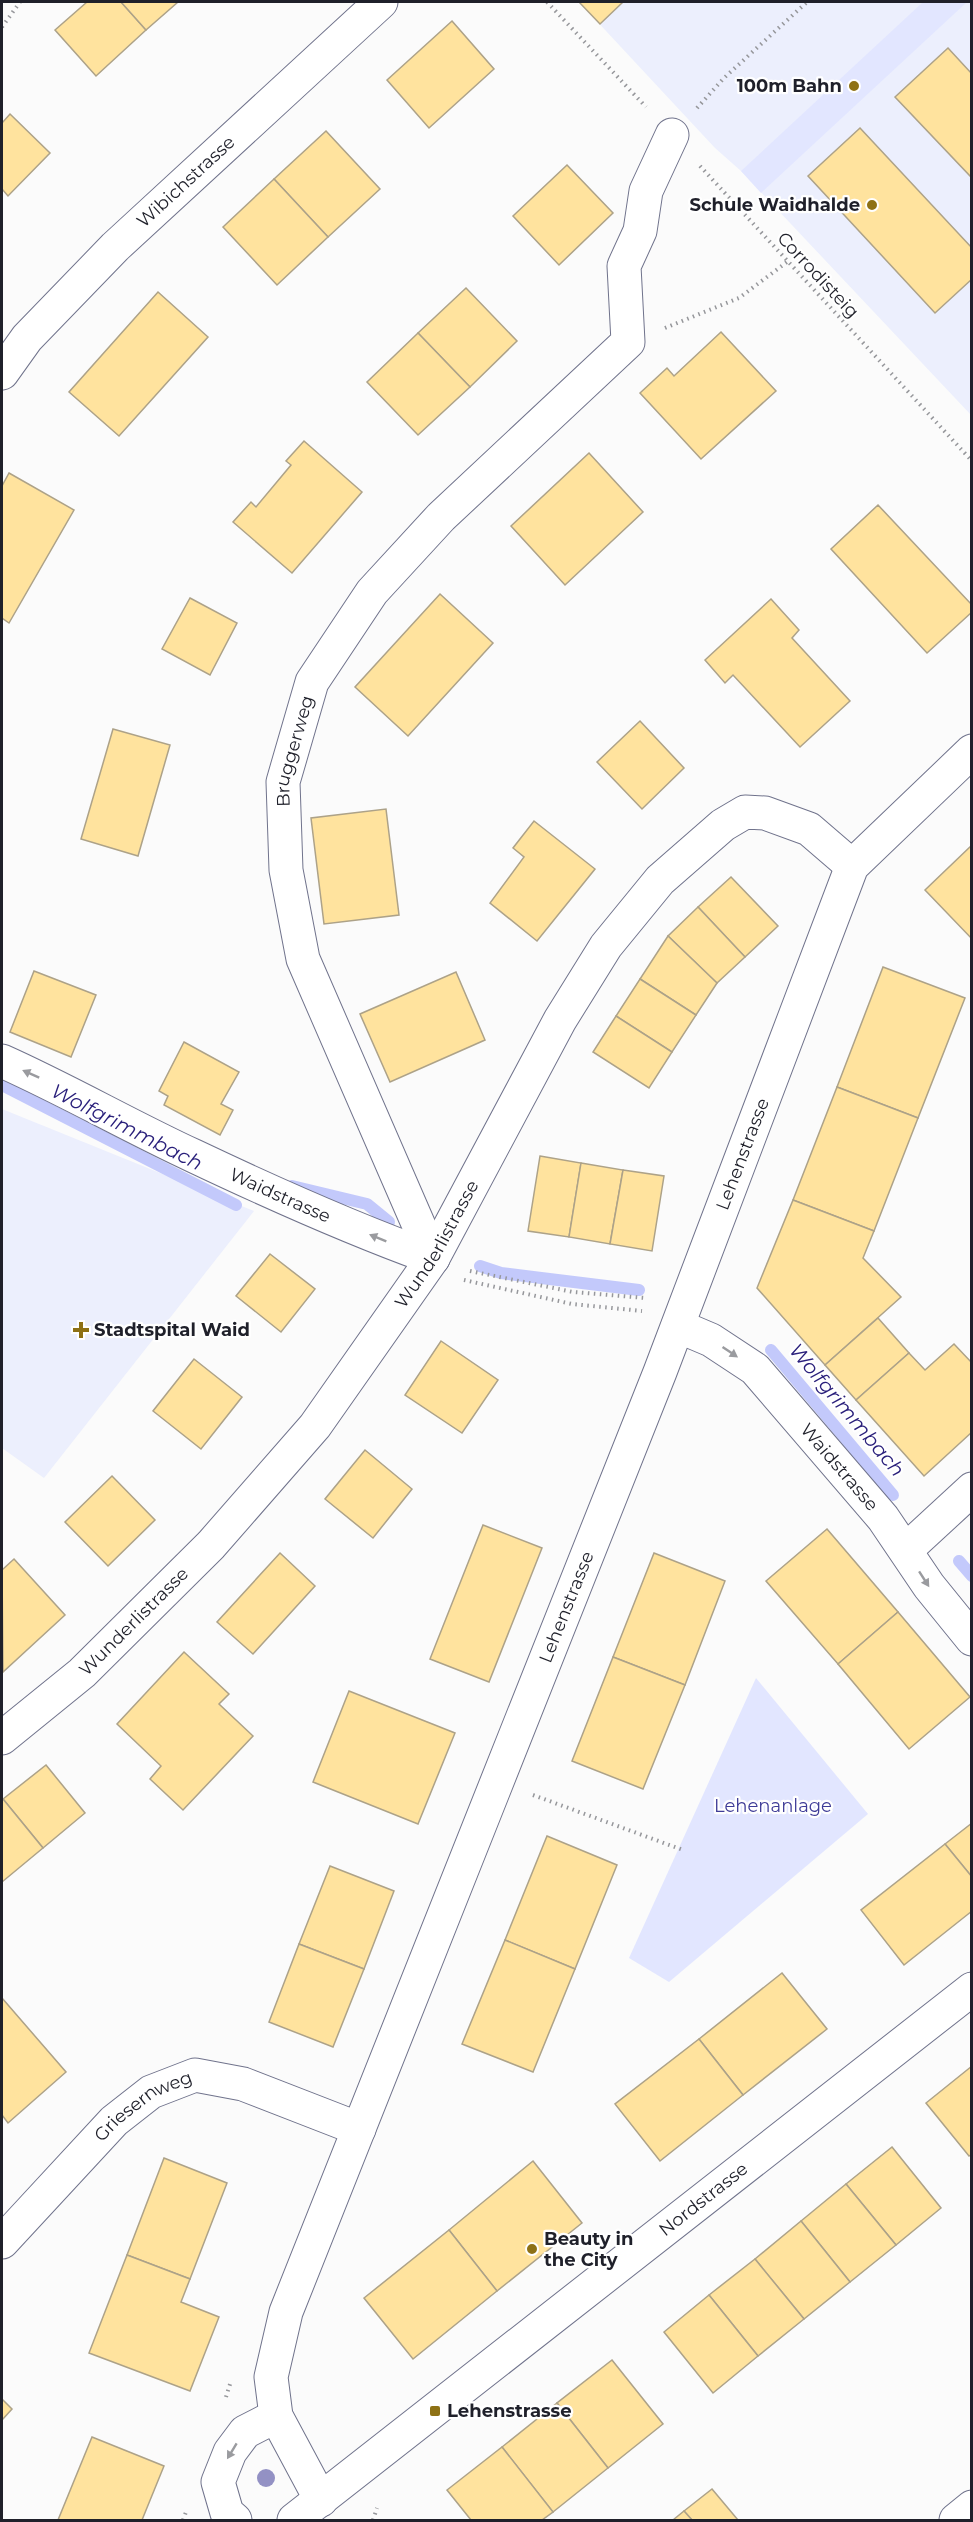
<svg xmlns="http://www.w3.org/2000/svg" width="973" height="2522" font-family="Montserrat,sans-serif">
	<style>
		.built { fill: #eceffd }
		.green { fill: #e2e6ff }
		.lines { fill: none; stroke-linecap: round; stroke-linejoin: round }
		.stream { stroke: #c3c9fb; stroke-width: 12 }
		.building { fill: #ffe39e; stroke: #ada288; stroke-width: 1.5 }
		.minor-casing { stroke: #70738c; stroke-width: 35 }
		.path { stroke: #96979b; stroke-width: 4; stroke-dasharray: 1.5 4.5; stroke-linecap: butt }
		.minor { stroke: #fff; stroke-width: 33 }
		.tree { fill: #9391c4 }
		.oneway { fill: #9a9b9f }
		.poi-dot { fill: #8e7115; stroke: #fff; stroke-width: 2 }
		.labels { text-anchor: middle; stroke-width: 4.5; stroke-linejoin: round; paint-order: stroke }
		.poi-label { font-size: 18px; font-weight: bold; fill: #1f202a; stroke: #fff; text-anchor: start }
		.street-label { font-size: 18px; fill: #1f202a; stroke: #fff }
		.park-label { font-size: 18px; fill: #3e3b97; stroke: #fff }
		.water-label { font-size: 20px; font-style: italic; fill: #2a207b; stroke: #fff }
	</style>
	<rect width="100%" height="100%" fill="#fbfbfb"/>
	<!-- built -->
	<g class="built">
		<polygon points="579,2 971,2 971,415 741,171 715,148"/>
		<polygon points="2,1109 254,1211 44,1478 2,1448"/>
	</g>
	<!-- green -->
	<g class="green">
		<polygon points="923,2 967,2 761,193 741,171"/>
		<polygon points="756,1678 868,1814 669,1982 629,1958"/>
	</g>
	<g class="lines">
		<!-- stream -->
		<g class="stream">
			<polyline points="2,1085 236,1205"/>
			<polyline points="292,1186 367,1204 389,1222"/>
			<polyline points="480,1266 501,1273 639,1290"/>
			<polyline points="771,1350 893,1495"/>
			<polyline points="959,1561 972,1576"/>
		</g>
	</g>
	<!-- building -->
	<g class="building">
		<polygon points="87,2 121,2 146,30 96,76 55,30"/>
		<polygon points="121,2 178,2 146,30"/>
		<polygon points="579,2 623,2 600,24"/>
		<polygon points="452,21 494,69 429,128 387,80"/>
		<polygon points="948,48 972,74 972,178 895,97"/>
		<polygon points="10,114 50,153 8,196 2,189 2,123"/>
		<polygon points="860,128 972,248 972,279 935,313 808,176"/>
		<polygon points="326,131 380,189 328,237 274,179"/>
		<polygon points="567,165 613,213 559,265 513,216"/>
		<polygon points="274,179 328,237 277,285 223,227"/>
		<polygon points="466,288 517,341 470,387 418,333"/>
		<polygon points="158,292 208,337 119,436 69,392"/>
		<polygon points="721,332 776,391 701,459 640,393 667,368 674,376"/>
		<polygon points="418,333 470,387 418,435 367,382"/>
		<polygon points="304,441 362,492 292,573 233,522 251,502 256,507 291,465 286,461"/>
		<polygon points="589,453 643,512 565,585 511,526"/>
		<polygon points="9,473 74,510 9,623 2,618 2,486"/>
		<polygon points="878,505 972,605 972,612 927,653 831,549"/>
		<polygon points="440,594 493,643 408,736 355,687"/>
		<polygon points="190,598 237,623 210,675 162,649"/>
		<polygon points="771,599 799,630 792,638 850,701 800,747 733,675 725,683 705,660"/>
		<polygon points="640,721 684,768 642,809 597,762"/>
		<polygon points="113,729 170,745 138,856 81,839"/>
		<polygon points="386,809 399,915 324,924 311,818"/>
		<polygon points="534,821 595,869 537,941 490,903 524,857 513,848"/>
		<polygon points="972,845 972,939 925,890"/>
		<polygon points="731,877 778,926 745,957 698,907"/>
		<polygon points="698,907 745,957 717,983 668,936"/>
		<polygon points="668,936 717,983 696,1015 640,979"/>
		<polygon points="883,967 965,998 918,1118 837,1087"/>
		<polygon points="34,971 96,995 71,1057 10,1032"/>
		<polygon points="456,972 485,1040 390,1082 360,1014"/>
		<polygon points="640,979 696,1015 672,1052 616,1016"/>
		<polygon points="616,1016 672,1052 649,1088 593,1052"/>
		<polygon points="184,1042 239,1072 221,1104 233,1110 220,1135 164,1105 168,1096 159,1091"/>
		<polygon points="837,1087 918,1118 874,1231 793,1200"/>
		<polygon points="540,1156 581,1163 569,1237 528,1231"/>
		<polygon points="581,1163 623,1170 610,1244 569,1237"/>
		<polygon points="623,1170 664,1176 652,1251 610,1244"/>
		<polygon points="793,1200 874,1231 863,1258 901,1297 825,1365 757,1288"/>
		<polygon points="270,1254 315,1289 281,1332 236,1296"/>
		<polygon points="878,1318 909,1353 856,1400 825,1365"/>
		<polygon points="441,1341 498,1380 462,1433 405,1395"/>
		<polygon points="954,1344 972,1363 972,1432 924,1476 856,1400 909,1353 925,1370"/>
		<polygon points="194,1359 242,1397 201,1449 153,1411"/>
		<polygon points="365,1450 412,1489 373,1538 325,1499"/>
		<polygon points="112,1476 155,1520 108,1566 65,1522"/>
		<polygon points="483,1525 542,1548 489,1682 430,1659"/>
		<polygon points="827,1529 898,1612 838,1664 766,1581"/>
		<polygon points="280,1553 315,1586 253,1654 217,1622"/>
		<polygon points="654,1553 725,1581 685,1685 613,1657"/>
		<polygon points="14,1559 65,1615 3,1672 2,1570"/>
		<polygon points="898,1612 970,1697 909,1749 838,1664"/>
		<polygon points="184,1652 229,1694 219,1704 253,1736 183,1810 150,1779 161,1766 117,1724"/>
		<polygon points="613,1657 685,1685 643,1789 572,1761"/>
		<polygon points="349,1691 455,1733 418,1824 313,1782"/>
		<polygon points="46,1765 85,1813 43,1848 3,1799"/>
		<polygon points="3,1799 43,1848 2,1882 2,1801"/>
		<polygon points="972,1823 972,1877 945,1844"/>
		<polygon points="547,1836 617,1865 575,1969 505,1940"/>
		<polygon points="945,1844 972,1877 972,1911 904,1965 861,1910"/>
		<polygon points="330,1866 394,1891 364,1969 299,1944"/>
		<polygon points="505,1940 575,1969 533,2072 462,2044"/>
		<polygon points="299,1944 364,1969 333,2047 269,2022"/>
		<polygon points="782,1973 827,2029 743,2095 699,2039"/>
		<polygon points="2,1998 66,2072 8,2123 2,2115"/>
		<polygon points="699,2039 743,2095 660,2161 615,2104"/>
		<polygon points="972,2066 972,2154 969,2156 926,2103"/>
		<polygon points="892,2147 941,2208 896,2245 846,2184"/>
		<polygon points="164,2158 227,2183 190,2279 127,2255"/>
		<polygon points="533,2161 582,2223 497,2291 449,2230"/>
		<polygon points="846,2184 896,2245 850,2282 801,2221"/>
		<polygon points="801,2221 850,2282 804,2319 755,2259"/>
		<polygon points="449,2230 497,2291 413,2359 364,2298"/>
		<polygon points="127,2255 190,2279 181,2302 219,2317 190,2391 89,2353"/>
		<polygon points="755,2259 804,2319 758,2356 709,2295"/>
		<polygon points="709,2295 758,2356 713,2393 664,2332"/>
		<polygon points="612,2360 663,2424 608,2468 557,2403"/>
		<polygon points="2,2399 12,2409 2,2420"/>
		<polygon points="557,2403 608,2468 553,2512 502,2447"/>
		<polygon points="92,2437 164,2466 142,2520 58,2520"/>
		<polygon points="502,2447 553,2512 542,2520 471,2520 447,2490"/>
		<polygon points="712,2489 738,2520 692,2520 684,2511"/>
		<polygon points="684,2511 692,2520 673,2520"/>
	</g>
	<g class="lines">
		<!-- minor casing -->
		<g class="minor-casing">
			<g id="minor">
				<path id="s1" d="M2 373 27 338 115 247 381 2"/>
				<path id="s2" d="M2 1061C67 1090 129 1126 194 1156 272 1193 352 1229 433 1258"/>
				<path id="s3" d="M433 1258 303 959 286 870 283 782 312 682 372 592 441 517 628 342 624 266 640 231 646 191 672 135"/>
				<path id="s4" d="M678 1326 711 1340 755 1369 883 1518 929 1586 972 1639"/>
				<polyline points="906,1550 972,1489"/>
				<path id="s5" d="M2 1738 82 1673 211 1545 315 1426 433 1258 560 1020 606 946 660 880 723 825 745 812 765 813 809 829 852 866"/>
				<path id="s6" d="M2 2242 114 2121 151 2092 195 2075 243 2084 359 2129"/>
				<path id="s7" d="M321 2500 276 2416 271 2377 286 2312 660 1372 852 866 972 751"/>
				<polyline points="235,2520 227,2513 218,2482 230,2452 245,2432 276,2416"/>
				<path id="s8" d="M294 2520 972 1989"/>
				<polyline points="956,2520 972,2507"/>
			</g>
		</g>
		<!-- path -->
		<g class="path">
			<polyline points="547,2 646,107"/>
			<polyline points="2,27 20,2"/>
			<polyline points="697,108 724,78 807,2"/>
			<polyline points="700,166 972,461"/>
			<polyline points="665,328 739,298 787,262"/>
			<polyline points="470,1271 573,1292 646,1298"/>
			<polyline points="464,1280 572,1304 642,1311"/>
			<polyline points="533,1795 683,1850"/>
			<polyline points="226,2397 231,2381"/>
			<polyline points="183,2520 186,2512"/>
			<polyline points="373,2520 377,2508"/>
		</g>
		<!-- minor -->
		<use href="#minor" class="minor"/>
	</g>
	<!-- trees -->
	<circle class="tree" cx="266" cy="2478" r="9"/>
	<!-- one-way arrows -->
	<defs><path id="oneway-solid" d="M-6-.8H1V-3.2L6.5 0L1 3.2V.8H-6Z" transform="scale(1.5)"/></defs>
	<g class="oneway">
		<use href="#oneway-solid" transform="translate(31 1074) rotate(-156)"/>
		<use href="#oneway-solid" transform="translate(378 1238) rotate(-158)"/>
		<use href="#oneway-solid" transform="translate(730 1352) rotate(34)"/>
		<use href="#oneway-solid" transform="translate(924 1579) rotate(57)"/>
		<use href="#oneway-solid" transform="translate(232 2451) rotate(121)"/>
	</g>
	<!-- markers -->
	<g class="poi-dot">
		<circle cx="854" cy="86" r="6"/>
		<circle cx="872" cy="205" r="6"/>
		<path d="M78 1321h6v6h6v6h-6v6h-6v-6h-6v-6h6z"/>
		<circle cx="532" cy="2249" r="6"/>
		<rect x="429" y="2405" width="12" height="12" rx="3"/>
	</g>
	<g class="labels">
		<!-- poi labels -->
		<g class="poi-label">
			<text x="842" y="92" text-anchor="end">100m Bahn</text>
			<text x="860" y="211" text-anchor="end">Schule Waidhalde</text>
			<text x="94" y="1336">Stadtspital Waid</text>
			<text x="544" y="2245">Beauty in<tspan x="544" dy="21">the City</tspan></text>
			<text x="447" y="2417">Lehenstrasse</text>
		</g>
		<!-- street labels -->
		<g class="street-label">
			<text dy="6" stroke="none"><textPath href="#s1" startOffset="266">Wibichstrasse</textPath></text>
			<text transform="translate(818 275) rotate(47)" y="6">Corrodisteig</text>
			<text dy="6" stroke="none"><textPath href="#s3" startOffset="537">Bruggerweg</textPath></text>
			<text dy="6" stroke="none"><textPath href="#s7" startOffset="1446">Lehenstrasse</textPath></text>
			<text dy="6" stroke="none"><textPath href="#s2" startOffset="309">Waidstrasse</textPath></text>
			<text dy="6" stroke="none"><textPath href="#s5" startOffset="662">Wunderlistrasse</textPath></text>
			<text dy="6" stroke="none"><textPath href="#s4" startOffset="218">Waidstrasse</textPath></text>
			<text dy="6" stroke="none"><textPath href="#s7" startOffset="960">Lehenstrasse</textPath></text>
			<text dy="6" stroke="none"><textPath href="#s5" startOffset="176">Wunderlistrasse</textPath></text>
			<text dy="6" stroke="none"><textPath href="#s6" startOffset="198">Griesernweg</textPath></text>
			<text dy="6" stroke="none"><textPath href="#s8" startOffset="520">Nordstrasse</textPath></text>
		</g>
		<!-- park labels -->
		<g class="park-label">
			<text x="773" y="1812">Lehenanlage</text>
		</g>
		<!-- water labels -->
		<g class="water-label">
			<text transform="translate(127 1127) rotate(27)" y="7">Wolfgrimmbach</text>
			<text transform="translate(847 1410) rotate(50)" y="7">Wolfgrimmbach</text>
		</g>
	</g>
	<!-- border -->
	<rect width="973" height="2522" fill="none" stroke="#1f202a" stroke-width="6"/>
</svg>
